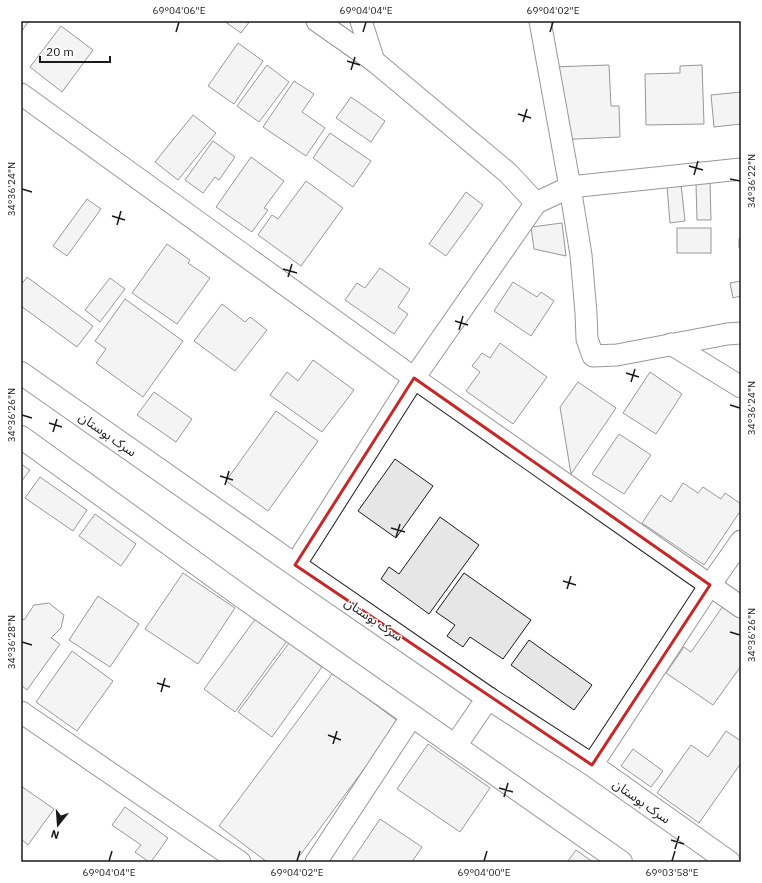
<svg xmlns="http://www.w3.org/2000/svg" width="762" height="883" font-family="'IBM Plex Sans','Noto Sans Arabic',sans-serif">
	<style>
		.building { fill: #e6e6e6; stroke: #1a1a1a }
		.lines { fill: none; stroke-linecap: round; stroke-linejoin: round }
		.street-casing { stroke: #1a1a1a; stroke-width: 23 }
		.secondary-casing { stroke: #1a1a1a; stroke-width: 24 }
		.street { stroke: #fff; stroke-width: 21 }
		.secondary { stroke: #fff; stroke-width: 22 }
		.marked { fill: none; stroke: #c62828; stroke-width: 3; stroke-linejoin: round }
		.ticks { fill: none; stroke: #1a1a1a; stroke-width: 1.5 }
		.labels { text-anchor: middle; stroke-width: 3; stroke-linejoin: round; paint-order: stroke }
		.street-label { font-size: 13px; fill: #1a1a1a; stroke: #fff }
		.neatline { fill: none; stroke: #1a1a1a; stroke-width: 1.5 }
		.ticks-label { font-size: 10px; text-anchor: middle; fill: #1a1a1a }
	</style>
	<rect width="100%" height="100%" fill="#fff"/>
	<!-- building -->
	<g class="building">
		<polygon points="21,21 29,21 21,32"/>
		<polygon points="224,21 250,21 241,33"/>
		<polygon points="61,26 93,50 62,92 30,67"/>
		<polygon points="238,43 263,61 234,104 208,86"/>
		<polygon points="267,65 289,82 259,122 237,106"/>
		<polygon points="609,65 611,106 619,106 620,137 555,140 551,67"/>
		<polygon points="702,65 704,124 646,125 645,74 680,73 680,66"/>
		<polygon points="294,81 314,94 302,112 325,128 306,156 263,127"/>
		<polygon points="741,92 741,124 714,127 711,95"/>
		<polygon points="351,97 385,121 371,142 336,118"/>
		<polygon points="193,115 216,133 178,180 155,162"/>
		<polygon points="330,133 371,161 353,187 313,158"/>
		<polygon points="213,141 235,157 219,180 215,177 203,193 185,180"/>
		<polygon points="251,157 284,181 264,208 268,210 252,232 216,207"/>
		<polygon points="306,181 343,208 301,266 258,235 272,215 278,219"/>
		<polygon points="696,183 710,183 711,220 697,220"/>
		<polygon points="681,184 685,221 670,223 667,186"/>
		<polygon points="466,192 483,205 446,256 429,244"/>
		<polygon points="87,199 101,209 67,256 53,246"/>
		<polygon points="562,223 566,256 534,249 531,227"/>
		<rect x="677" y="228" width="34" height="25"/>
		<rect x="739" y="239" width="2" height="8"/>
		<polygon points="167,244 190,260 188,263 210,278 177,324 132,293"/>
		<polygon points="380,268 410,289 398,307 408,314 394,334 345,300 357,283 365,288"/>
		<polygon points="27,277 93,326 77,347 21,306 21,285"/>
		<polygon points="110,278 125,289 100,322 85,310"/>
		<polygon points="741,281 741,296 733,298 730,283"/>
		<polygon points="513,282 537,297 541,292 554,301 531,336 494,311"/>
		<polygon points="125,299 183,341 143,397 96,363 106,349 95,341"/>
		<polygon points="222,304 245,322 250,317 267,330 235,371 194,341"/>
		<polygon points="500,343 547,377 513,424 466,391 480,372 472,366 482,353 490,358"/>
		<polygon points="313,360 354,390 322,432 270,395 287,372 298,381"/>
		<polygon points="650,372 682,394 656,434 623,413"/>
		<polygon points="578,382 616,408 571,474 560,407"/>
		<polygon points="154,392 192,419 176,442 137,415"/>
		<polygon points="276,411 318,441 268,511 226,481"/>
		<polygon points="619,434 651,455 624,494 592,474"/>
		<polygon points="395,459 433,486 396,538 358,511"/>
		<polygon points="21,464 30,470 21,482"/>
		<polygon points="40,477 87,510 73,531 25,498"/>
		<polygon points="683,483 698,493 703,487 721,499 725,493 741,504 741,510 704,565 642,523 661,495 671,502"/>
		<polygon points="95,514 136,544 121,566 79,536"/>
		<polygon points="440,517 479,545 429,614 381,579 389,567 399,574"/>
		<polygon points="183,573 235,608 198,664 145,629"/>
		<polygon points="464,573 531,620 503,659 470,637 463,647 447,636 455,625 436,612"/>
		<polygon points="98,596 139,624 110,667 69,640"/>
		<polygon points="49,603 64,615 61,628 51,638 60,644 27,690 21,685 21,618 24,620 34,605"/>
		<polygon points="723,606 741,618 741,666 713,705 666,673 684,647 691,652"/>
		<polygon points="256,618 287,641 235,712 204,689"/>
		<polygon points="529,640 592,685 574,710 511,665"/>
		<polygon points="289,643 322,667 272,737 238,712"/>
		<polygon points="72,651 113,681 77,731 36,702"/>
		<polygon points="333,673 399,722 295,862 267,862 219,826"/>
		<polygon points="726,731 741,741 741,763 699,823 657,793 691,745 708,757"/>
		<polygon points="428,744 490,788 460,832 397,789"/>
		<polygon points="633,749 663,771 651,787 621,766"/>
		<polygon points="21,786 54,809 28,845 21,839"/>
		<polygon points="125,807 168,838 151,862 149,862 135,852 141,845 112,825"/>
		<polygon points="380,819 422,847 412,862 351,862"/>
		<polygon points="576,850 593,862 567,862"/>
	</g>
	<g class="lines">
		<!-- street casing -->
		<g class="street-casing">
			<g id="street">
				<polyline points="317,21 374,61 508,173 536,203"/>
				<polyline points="361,21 374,61"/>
				<polyline points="540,21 570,187 581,255 586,313 587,339 593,356 617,355 727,334 741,333"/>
				<polyline points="21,94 414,378 741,607"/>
				<polyline points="671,344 741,387"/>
				<polyline points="295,565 414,378 536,203 570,187 741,169"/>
				<polyline points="21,712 240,862"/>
				<polyline points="592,765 710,585 741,541"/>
				<polyline points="316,862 412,716"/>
			</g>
		</g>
		<!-- secondary casing -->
		<g class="secondary-casing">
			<g id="secondary">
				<polyline points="21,373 295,565 488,698 592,765 729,862"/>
				<polyline points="21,437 241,596 621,862"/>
				<polyline points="455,746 488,698"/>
			</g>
		</g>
		<!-- street -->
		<use href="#street" class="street"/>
		<!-- secondary -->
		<use href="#secondary" class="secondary"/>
	</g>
	<!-- marked area -->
	<path d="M0 0H762V883H0ZM414 378 710 585 592 765 295 565Z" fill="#fff" fill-opacity=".55" fill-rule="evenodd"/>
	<path class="marked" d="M414 378 710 585 592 765 295 565Z"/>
	<!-- ticks -->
	<path class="ticks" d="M176 32 179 22M363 32 366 22M550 32 553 22M347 61 360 65M351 70 355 57M518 114 531 118M523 122 527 109M689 166 703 170M694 175 698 161M730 179 740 181M22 189 32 192M112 216 125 220M117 225 121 211M283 269 297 273M288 277 292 264M455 321 468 325M459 330 463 316M626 373 639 377M631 382 635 369M730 405 740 408M22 415 32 418M49 423 62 427M53 432 57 419M220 476 233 480M225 485 229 471M391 528 405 532M396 537 400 524M563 581 576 585M567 589 571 576M730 632 740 635M22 642 32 645M157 683 170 687M161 692 165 678M328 735 341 740M333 744 337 731M499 788 513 792M504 797 508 783M671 840 684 844M675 849 679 836M109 861 112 851M297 861 300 851M484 861 487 851M672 861 675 851"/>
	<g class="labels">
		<!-- street labels -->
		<g class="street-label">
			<text transform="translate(108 434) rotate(35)" y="5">سرک بوستان</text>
			<text transform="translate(374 619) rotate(34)" y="5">سرک بوستان</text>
			<text transform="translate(642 801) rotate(35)" y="5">سرک بوستان</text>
		</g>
	</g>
	<!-- border -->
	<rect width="762" height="883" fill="none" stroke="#ffffff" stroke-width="44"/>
	<!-- north arrow -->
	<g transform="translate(58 825) rotate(197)" stroke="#ffffff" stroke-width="3" paint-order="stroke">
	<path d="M0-3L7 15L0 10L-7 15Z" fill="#1a1a1a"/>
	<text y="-6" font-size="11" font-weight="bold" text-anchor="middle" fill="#1a1a1a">N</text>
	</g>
	<!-- scale -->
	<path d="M40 56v6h70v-6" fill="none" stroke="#1a1a1a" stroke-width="2"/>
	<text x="46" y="56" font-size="12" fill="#1a1a1a" stroke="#ffffff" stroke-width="3" paint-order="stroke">20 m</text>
	<rect x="22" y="22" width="718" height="839" class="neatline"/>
	<g class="ticks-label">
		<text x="179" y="14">69°04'06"E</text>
		<text x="366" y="14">69°04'04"E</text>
		<text x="553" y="14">69°04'02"E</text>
		<text transform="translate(751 181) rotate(-90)" y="4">34°36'22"N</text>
		<text transform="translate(11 189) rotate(-90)" y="4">34°36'24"N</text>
		<text transform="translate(751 408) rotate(-90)" y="4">34°36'24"N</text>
		<text transform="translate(11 415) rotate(-90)" y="4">34°36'26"N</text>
		<text transform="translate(751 635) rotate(-90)" y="4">34°36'26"N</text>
		<text transform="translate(11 642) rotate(-90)" y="4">34°36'28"N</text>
		<text x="109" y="876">69°04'04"E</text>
		<text x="297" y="876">69°04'02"E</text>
		<text x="484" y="876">69°04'00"E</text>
		<text x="672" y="876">69°03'58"E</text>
	</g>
</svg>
